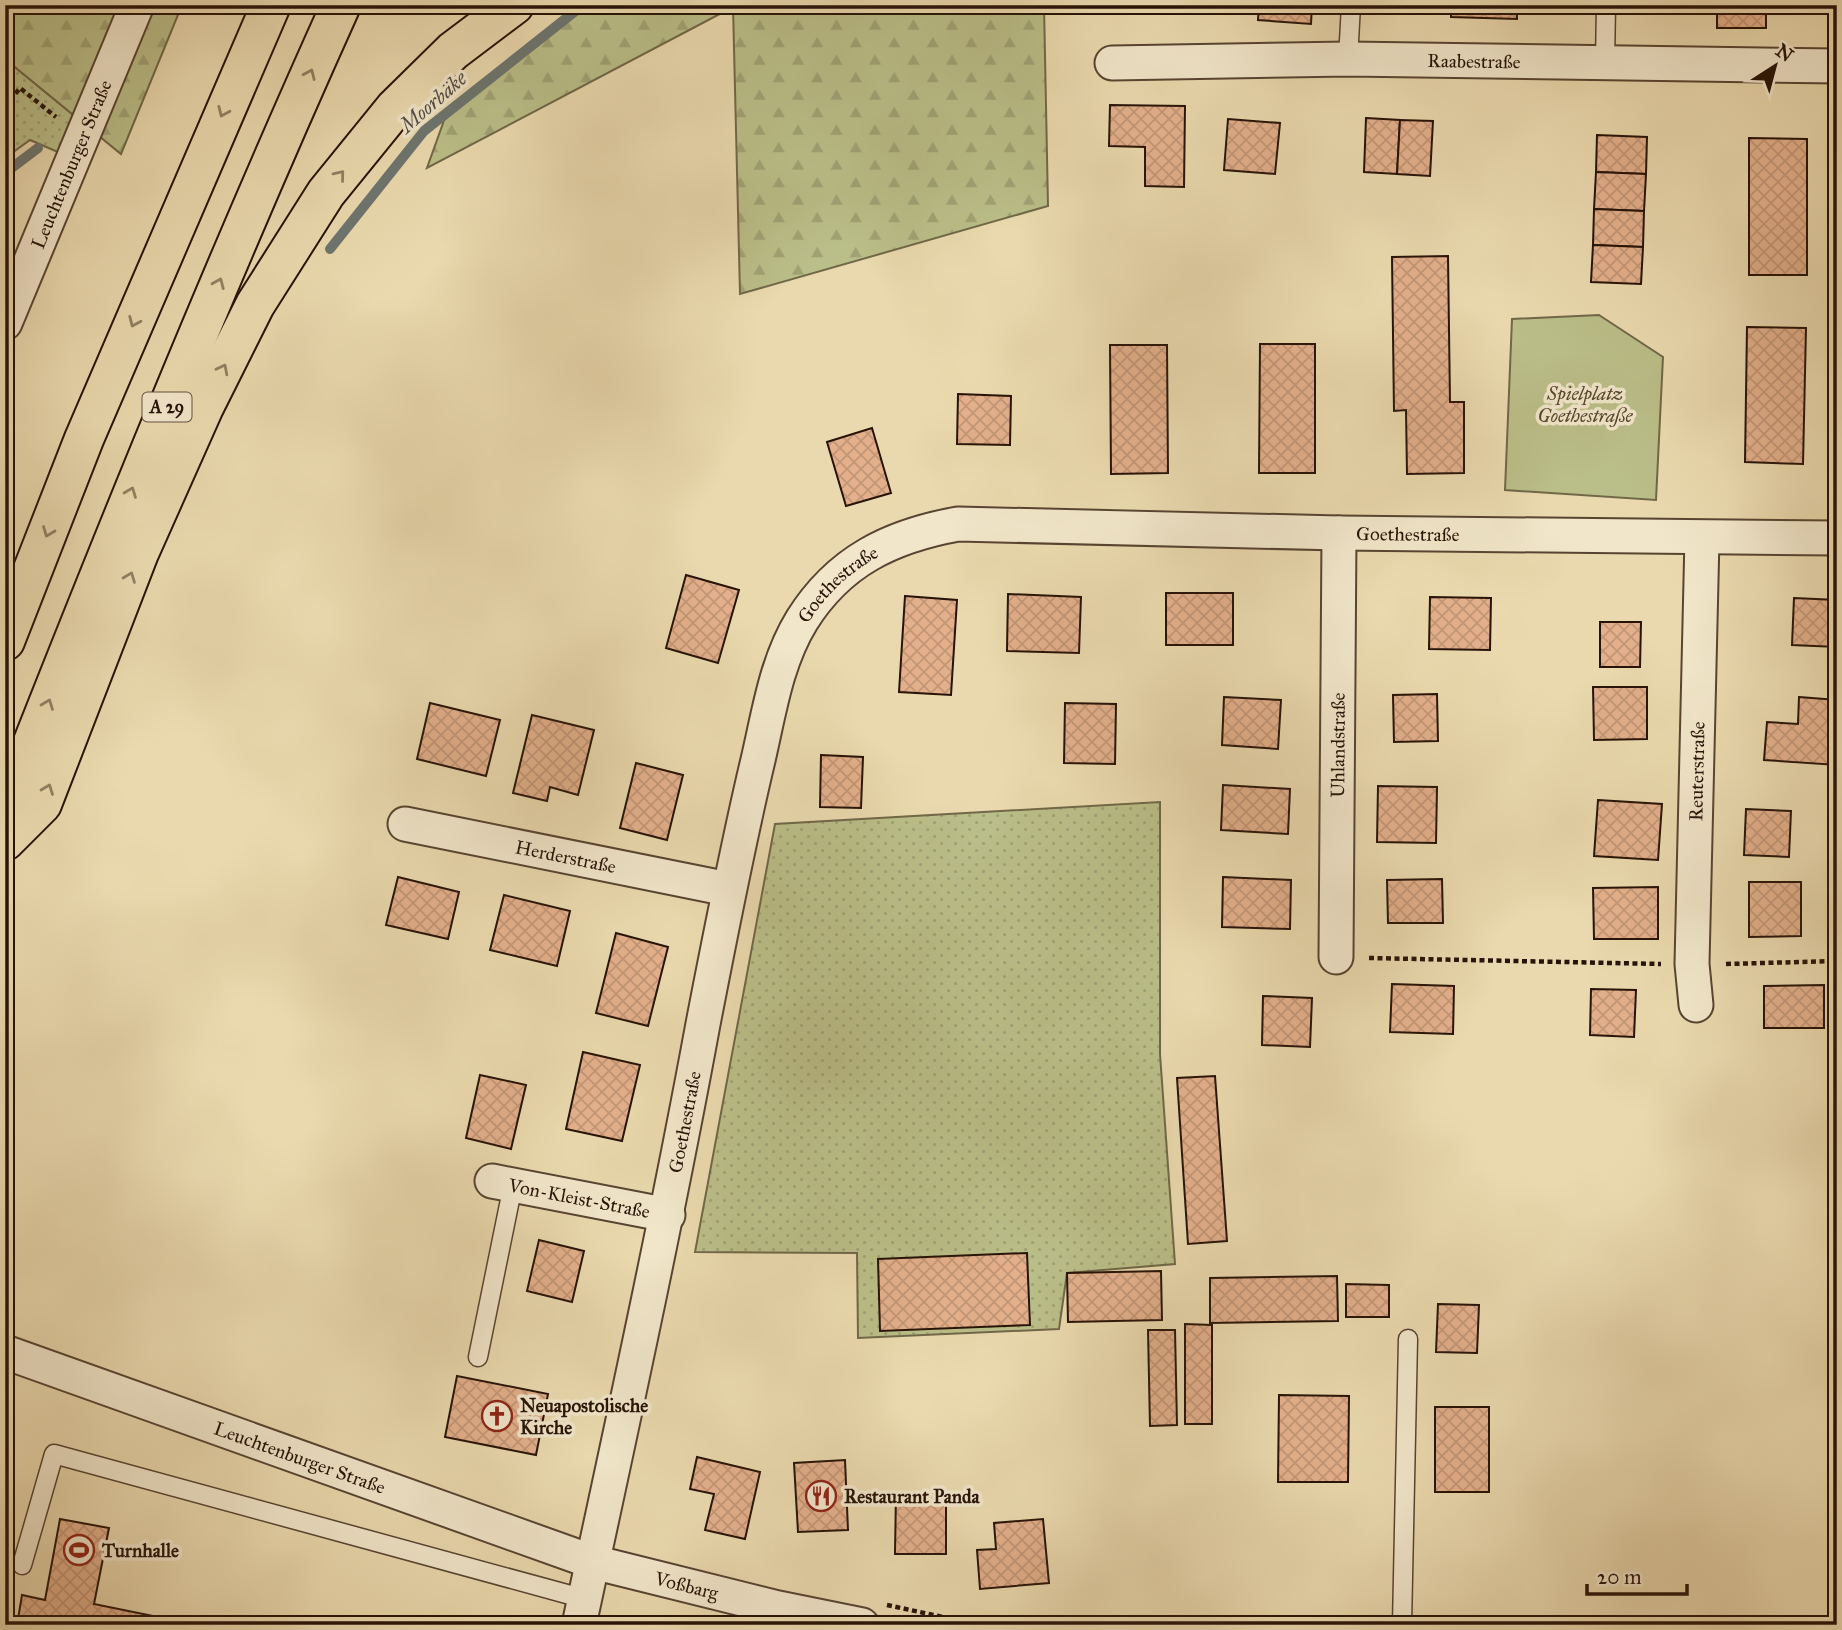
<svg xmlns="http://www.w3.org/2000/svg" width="1842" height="1630" font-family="'IM FELL Great Primer',serif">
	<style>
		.grass { fill: url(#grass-dots); stroke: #706848; stroke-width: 2 }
		.forest { fill: url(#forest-firs); stroke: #706848; stroke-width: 2 }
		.park { fill: #babe88; stroke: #706848; stroke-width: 2 }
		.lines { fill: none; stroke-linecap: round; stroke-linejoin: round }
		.stream { stroke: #6d7670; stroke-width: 10 }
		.building { fill: url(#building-cross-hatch); stroke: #271308; stroke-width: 2 }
		.lane-casing { stroke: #584432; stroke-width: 21 }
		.street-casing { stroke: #584432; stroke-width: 37 }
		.highway-casing { stroke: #271308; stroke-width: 42 }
		.path { stroke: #271308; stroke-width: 4.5; stroke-dasharray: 5 3.5; stroke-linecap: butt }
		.lane { stroke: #f1e6ca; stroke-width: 18 }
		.street { stroke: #f1e6ca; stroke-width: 33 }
		.highway { stroke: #ead9ae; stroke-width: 38 }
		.oneway { stroke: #928063 }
		.labels { text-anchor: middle; stroke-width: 7; stroke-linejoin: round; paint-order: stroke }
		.shield { fill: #f1e6ca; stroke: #645242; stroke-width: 2 }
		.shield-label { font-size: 18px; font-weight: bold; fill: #271308 }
		.street-label { font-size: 19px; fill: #271308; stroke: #f1e6ca }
		.park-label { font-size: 19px; font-style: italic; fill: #53462e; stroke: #f1e6ca }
		.poi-label { font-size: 19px; font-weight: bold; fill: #271308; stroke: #f1e6ca; text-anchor: start }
		.water-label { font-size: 21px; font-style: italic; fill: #504d45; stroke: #f1e6ca }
	</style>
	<defs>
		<pattern id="grass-dots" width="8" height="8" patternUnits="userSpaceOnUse" patternTransform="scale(1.75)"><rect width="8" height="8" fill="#babe88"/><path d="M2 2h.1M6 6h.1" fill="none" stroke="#a0a274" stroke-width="1.8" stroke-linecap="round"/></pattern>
		<pattern id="forest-firs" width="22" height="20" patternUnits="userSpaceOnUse" patternTransform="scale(1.75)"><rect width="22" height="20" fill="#babe88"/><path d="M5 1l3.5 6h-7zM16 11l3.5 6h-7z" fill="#a0a274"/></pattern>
		<pattern id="building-cross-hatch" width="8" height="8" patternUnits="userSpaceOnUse" patternTransform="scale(1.75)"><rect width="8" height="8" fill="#e3b08b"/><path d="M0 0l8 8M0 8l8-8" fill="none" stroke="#c39676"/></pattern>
	</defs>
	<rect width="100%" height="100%" fill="#ead9ae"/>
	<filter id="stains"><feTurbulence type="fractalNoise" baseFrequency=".00286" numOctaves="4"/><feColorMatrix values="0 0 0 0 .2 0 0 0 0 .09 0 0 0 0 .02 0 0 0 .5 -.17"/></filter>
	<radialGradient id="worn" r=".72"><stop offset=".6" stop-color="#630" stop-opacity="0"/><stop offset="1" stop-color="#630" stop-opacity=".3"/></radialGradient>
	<!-- grass -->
	<g class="grass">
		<polygon points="5,59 77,118 60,153 30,140 5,158"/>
		<polygon points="1160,802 1160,1054 1175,1264 1067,1273 1059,1329 858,1338 857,1253 695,1252 775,824"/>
	</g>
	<!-- forest -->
	<g class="forest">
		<polygon points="5,5 182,5 121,154 5,59"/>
		<polygon points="583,5 1044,5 1048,206 740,294 733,7 427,168 447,112"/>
	</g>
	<!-- park -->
	<polygon class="park" points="1599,315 1663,357 1656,500 1505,490 1512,319"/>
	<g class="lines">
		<!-- stream -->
		<g class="stream">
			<polyline points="5,173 38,148"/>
			<polyline points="330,249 424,131 583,5"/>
		</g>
	</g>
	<!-- building -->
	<g class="building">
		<polygon points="1259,5 1312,5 1311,24 1258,20"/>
		<polygon points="1451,5 1517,5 1517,19 1451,17"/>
		<rect x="1717" y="5" width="49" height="23"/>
		<polygon points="1110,105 1185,106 1184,187 1145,186 1145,147 1109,146"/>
		<polygon points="1366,118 1400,120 1397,174 1364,172"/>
		<polygon points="1228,119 1280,123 1275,174 1224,170"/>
		<polygon points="1400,120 1433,121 1430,176 1397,174"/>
		<polygon points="1597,135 1647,137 1646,174 1596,172"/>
		<polygon points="1749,138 1807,139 1807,275 1749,275"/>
		<polygon points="1596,172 1646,174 1644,211 1594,209"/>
		<polygon points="1594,209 1644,211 1643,247 1593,245"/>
		<polygon points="1593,245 1643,247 1641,284 1591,282"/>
		<polygon points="1448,256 1450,402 1464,402 1464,473 1407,474 1406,410 1394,411 1392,257"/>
		<polygon points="1747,327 1806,328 1803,464 1745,462"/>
		<polygon points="1260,344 1315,344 1315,473 1259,473"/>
		<polygon points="1110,345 1167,345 1168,473 1111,474"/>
		<polygon points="958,394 1011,396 1010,445 957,444"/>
		<polygon points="872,428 891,493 846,506 827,442"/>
		<polygon points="686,575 739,590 718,663 666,648"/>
		<rect x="1166" y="593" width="67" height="52"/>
		<polygon points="1008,594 1081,597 1079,653 1007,651"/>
		<polygon points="905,596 957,600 951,695 899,692"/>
		<polygon points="1430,597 1491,598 1490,650 1429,649"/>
		<polygon points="1794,598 1837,600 1837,647 1792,645"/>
		<polygon points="1600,622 1641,622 1640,667 1600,667"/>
		<polygon points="1593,687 1647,687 1647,739 1594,740"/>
		<polygon points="1437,694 1438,741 1394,742 1393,695"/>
		<polygon points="1224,697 1281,700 1278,749 1222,745"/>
		<polygon points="1799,697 1837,700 1837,765 1764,760 1767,722 1798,724"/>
		<polygon points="430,703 500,720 486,776 417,759"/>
		<polygon points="1065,703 1116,704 1115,764 1064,763"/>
		<polygon points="532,715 594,730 578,795 550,787 547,801 513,793"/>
		<polygon points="821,755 863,757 861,808 820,807"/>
		<polygon points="636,763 683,775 667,840 620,828"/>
		<polygon points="1223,785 1290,789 1288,834 1221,830"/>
		<polygon points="1378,786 1437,787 1436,843 1377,842"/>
		<polygon points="1598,800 1662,804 1658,860 1594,856"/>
		<polygon points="1746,809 1791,811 1789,857 1744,855"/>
		<polygon points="398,877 459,892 448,939 386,925"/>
		<polygon points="1223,877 1291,880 1290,929 1222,927"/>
		<polygon points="1442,879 1443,923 1388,923 1387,880"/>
		<polygon points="1749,882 1801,882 1801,936 1749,937"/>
		<polygon points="1658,887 1658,939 1594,939 1593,888"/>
		<polygon points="504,895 570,911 557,966 490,950"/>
		<polygon points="616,933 668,947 648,1026 596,1013"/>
		<polygon points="1392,984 1454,986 1453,1034 1390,1032"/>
		<polygon points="1824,985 1824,1028 1764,1028 1764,986"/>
		<polygon points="1591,989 1636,990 1634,1037 1590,1035"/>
		<polygon points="1263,996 1312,998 1310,1047 1262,1045"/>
		<polygon points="583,1052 640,1065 622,1141 566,1129"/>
		<polygon points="480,1075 526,1085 511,1149 466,1138"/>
		<polygon points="1215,1076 1227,1241 1188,1244 1177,1078"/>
		<polygon points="539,1240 584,1251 572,1302 527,1291"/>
		<polygon points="1027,1253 1030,1325 880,1331 878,1259"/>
		<polygon points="1161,1271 1162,1320 1068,1322 1067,1273"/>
		<polygon points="1337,1276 1338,1321 1210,1323 1210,1278"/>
		<polygon points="1346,1284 1389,1285 1389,1317 1346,1317"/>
		<polygon points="1438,1304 1479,1305 1477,1353 1436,1352"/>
		<polygon points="1185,1324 1212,1325 1212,1424 1185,1424"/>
		<polygon points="1148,1330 1175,1330 1177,1425 1150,1426"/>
		<polygon points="457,1376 548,1394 536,1455 445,1437"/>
		<polygon points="1279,1395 1349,1396 1348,1482 1278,1482"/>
		<rect x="1435" y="1407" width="54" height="85"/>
		<polygon points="697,1457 760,1472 745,1539 705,1530 714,1494 690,1489"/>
		<polygon points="845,1460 848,1530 798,1532 794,1463"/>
		<polygon points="896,1493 946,1494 946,1554 895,1554"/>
		<polygon points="60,1519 109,1528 94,1604 197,1625 17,1625 22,1595 45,1600"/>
		<polygon points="1043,1519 1049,1583 980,1589 977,1550 996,1549 994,1523"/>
	</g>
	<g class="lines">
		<!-- lane casing -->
		<g class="lane-casing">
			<g id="lane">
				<polyline points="1348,59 1351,5"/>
				<polyline points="1605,63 1606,5"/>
				<polyline points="478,1357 513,1185"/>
				<polyline points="22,1565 54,1454 585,1599"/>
				<polyline points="1402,1625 1408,1339"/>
			</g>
		</g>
		<!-- street casing -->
		<g class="street-casing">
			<g id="street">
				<path id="s1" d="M1112 63 1348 59 1837 66"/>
				<path id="s2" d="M5 323 137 5"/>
				<path id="s3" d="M405 824 728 889"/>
				<path id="s4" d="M1336 957 1339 533"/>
				<path id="s5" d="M1696 1005 1692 964 1702 538"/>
				<path id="s6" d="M492 1181 668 1215"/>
				<path id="s7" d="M5 1352 593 1562 778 1608 862 1625"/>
				<path id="s8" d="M579 1625C622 1425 666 1225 703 1024 720 936 737 848 758 760 769 713 776 662 802 620 839 561 891 536 958 524L1339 533 1837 538"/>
			</g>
		</g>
		<!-- highway casing -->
		<g class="highway-casing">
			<g id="highway">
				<polyline points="5,641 84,439 271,5"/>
				<path d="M5 813C112 541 221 271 341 5"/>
				<polyline points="5,841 42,804 139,553 204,407 255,305 326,193 395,108 453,51 514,5"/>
			</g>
		</g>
		<!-- path -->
		<g class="path">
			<polyline points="5,107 20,88 56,117"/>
			<polyline points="1369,958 1661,964"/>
			<polyline points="1726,964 1837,961"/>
			<polyline points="887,1605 980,1625"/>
		</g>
		<!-- lane -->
		<use href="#lane" class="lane"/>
		<!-- street -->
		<use href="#street" class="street"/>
		<!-- highway -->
		<use href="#highway" class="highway"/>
	</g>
	<!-- one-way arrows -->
	<defs><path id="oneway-chevron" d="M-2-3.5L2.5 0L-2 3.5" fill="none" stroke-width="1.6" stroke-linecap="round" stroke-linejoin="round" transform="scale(1.75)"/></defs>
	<g class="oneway">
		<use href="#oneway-chevron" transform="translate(310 74) rotate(-66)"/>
		<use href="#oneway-chevron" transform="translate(223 112) rotate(114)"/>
		<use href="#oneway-chevron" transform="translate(340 175) rotate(-51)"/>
		<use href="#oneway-chevron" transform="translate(219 283) rotate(-67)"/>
		<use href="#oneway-chevron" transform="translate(134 322) rotate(113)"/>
		<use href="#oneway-chevron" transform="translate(223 369) rotate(-63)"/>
		<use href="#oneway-chevron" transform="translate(131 492) rotate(-69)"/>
		<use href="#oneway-chevron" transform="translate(48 532) rotate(111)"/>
		<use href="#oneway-chevron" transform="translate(130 577) rotate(-69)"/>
		<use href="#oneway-chevron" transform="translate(48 704) rotate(-69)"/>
		<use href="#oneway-chevron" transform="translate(48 789) rotate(-69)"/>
	</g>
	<!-- icons -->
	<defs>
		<g id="church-ring" transform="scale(1.575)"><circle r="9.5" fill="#f1e6ca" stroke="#8f2418" stroke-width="1.5"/><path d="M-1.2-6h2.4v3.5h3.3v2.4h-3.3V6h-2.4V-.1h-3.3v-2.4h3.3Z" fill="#8f2418"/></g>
		<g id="restaurant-ring" transform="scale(1.575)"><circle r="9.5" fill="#f1e6ca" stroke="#8f2418" stroke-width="1.5"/><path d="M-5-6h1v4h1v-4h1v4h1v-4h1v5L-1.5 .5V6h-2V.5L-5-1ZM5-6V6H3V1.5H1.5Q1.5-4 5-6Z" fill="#8f2418"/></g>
		<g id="stadium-ring" transform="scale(1.575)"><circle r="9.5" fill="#f1e6ca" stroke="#8f2418" stroke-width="1.5"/><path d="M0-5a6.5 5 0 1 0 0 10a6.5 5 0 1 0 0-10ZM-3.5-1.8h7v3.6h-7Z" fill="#8f2418"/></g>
	</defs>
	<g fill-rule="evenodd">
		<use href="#church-ring" x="497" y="1416"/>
		<use href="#restaurant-ring" x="821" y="1496"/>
		<use href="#stadium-ring" x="79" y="1550"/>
	</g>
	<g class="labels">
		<!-- shield labels -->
		<rect class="shield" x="142.5" y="392.5" width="49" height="29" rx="5"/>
		<g class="shield-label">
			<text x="167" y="413">A 29</text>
		</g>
		<!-- street labels -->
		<g class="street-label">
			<text dy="7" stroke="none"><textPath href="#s1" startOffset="362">Raabestraße</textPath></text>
			<text dy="7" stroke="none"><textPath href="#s2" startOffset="172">Leuchtenburger Straße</textPath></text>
			<text dy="7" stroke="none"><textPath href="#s8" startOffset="1670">Goethestraße</textPath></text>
			<text dy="7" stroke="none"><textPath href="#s8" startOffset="1082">Goethestraße</textPath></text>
			<text dy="7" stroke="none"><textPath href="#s4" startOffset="212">Uhlandstraße</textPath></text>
			<text dy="7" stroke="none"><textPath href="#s5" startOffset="234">Reuterstraße</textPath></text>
			<text dy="7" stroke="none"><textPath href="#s3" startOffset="164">Herderstraße</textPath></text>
			<text dy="7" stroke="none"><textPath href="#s8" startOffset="514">Goethestraße</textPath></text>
			<text dy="7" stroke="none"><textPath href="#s6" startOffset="89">Von-Kleist-Straße</textPath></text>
			<text dy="7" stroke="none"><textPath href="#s7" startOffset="313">Leuchtenburger Straße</textPath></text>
			<text dy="7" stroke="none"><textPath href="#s7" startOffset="721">Voßbarg</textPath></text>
		</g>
		<!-- park labels -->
		<g class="park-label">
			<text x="1585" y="400">Spielplatz<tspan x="1585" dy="22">Goethestraße</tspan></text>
		</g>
		<!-- poi labels -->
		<g class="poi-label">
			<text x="520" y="1412">Neuapostolische<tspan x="520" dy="22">Kirche</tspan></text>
			<text x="844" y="1503">Restaurant Panda</text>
			<text x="102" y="1557">Turnhalle</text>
		</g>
		<!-- water labels -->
		<g class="water-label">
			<text transform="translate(433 102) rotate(-41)" y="7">Moorbäke</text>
		</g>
	</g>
	<!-- margin -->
	<rect width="1842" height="1630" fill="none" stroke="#ead9ae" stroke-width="28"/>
	<rect x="7" y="7" width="1828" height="1616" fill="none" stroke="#271308" stroke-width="3.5"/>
	<rect x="14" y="14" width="1814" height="1602" fill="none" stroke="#271308" stroke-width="2"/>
	<!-- north arrow -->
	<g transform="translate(1775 66) rotate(36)" stroke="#f1e6ca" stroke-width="5" paint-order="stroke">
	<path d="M0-5L12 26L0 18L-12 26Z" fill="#271308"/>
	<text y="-10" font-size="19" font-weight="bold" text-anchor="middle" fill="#271308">N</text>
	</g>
	<!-- scale -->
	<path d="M1587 1584v10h100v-10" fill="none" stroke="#271308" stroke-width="3.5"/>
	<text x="1597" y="1584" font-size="21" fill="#271308" stroke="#f1e6ca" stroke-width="5" paint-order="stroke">20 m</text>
	<rect width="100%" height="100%" filter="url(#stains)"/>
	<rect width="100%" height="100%" fill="url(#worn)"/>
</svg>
